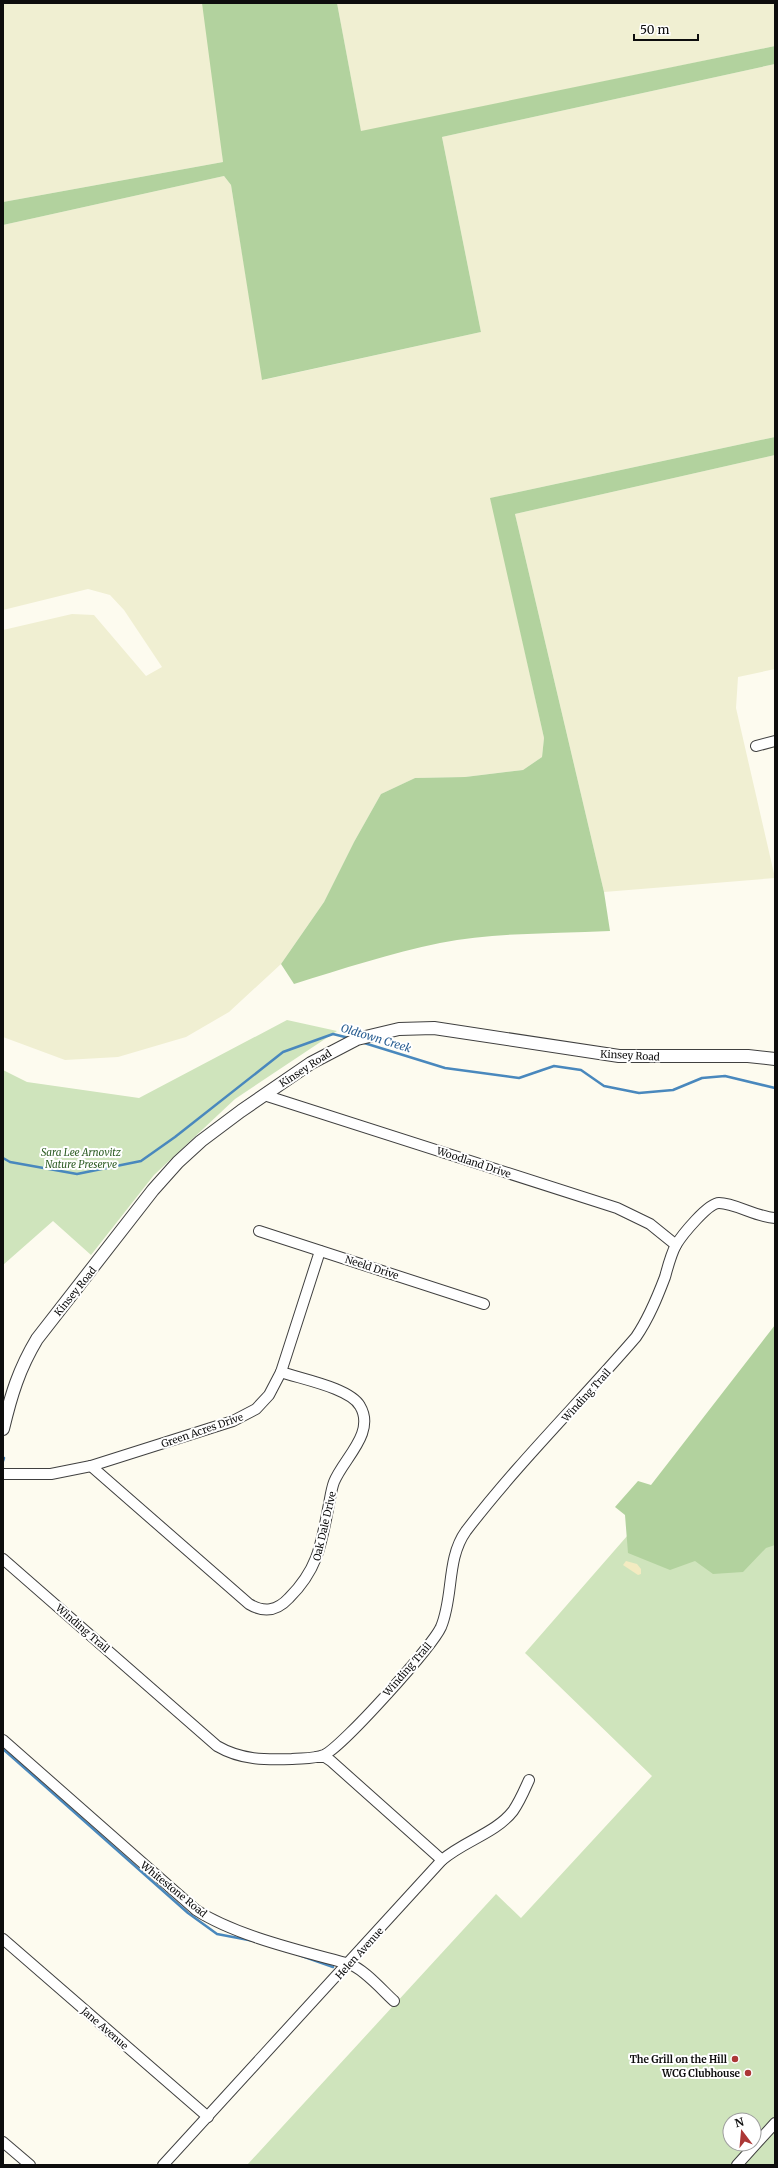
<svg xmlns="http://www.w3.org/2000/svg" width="778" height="2168" font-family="Merriweather,serif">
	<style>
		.farmland { fill: #f0efd2 }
		.green { fill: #cfe4bc; fill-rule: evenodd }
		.forest { fill: #b2d29e }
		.sand { fill: #f3ebc1 }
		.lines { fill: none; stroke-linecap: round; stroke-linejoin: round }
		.stream { stroke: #4988bd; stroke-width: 2.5 }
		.minor-casing { stroke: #404040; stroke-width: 12 }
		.tertiary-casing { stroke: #404040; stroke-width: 14 }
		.minor { stroke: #fff; stroke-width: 10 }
		.tertiary { stroke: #fff; stroke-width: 12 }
		.poi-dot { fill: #ac3736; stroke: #fff; stroke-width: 1.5 }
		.labels { text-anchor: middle; stroke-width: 4; stroke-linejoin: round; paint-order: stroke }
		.street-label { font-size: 10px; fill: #0d0d0d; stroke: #fff }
		.park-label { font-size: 10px; font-style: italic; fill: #2e5d25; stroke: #fff }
		.poi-label { font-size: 10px; font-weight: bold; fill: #0d0d0d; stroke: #fff; text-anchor: end }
		.water-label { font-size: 11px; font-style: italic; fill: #255b90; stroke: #fff }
	</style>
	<rect width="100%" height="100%" fill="#fdfbef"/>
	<!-- farmland -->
	<g class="farmland">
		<polygon points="3,3 207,3 223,162 3,202"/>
		<polygon points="337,3 775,3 775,46 361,132"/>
		<polygon points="775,64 775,437 491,498 544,738 542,757 523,770 465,777 415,778 381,794 354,842 324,902 281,964 229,1012 186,1037 118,1057 65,1060 3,1037 3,630 72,614 94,615 146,676 162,667 124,610 110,595 88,589 3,610 3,225 224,176 231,185 263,380 481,332 442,137"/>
		<polygon points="775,455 775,669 738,677 736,708 775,878 604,892 515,514"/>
	</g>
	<!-- green -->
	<g class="green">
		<polygon points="287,1020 337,1031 235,1099 154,1175 91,1255 53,1221 3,1265 3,1070 27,1082 139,1098"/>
		<path d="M775 1492V2165H247L496 1894 521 1918 652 1776 525 1653 655 1504ZM730 2120H754V2144H730Z"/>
	</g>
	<!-- forest -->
	<g class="forest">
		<polygon points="202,3 337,3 361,131 775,46 775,64 442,137 481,332 262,380 231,185 224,176 3,225 3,202 223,162"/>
		<path d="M775 437V455L515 514 604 892 610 931C555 934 494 932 440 943 391 953 342 969 294 984L281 964 324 902 354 842 381 794 415 778 465 777 523 770 542 757 544 738 490 498Z"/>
		<polygon points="775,1325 775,1545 766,1548 743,1572 713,1574 695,1561 670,1570 628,1553 625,1515 615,1507 638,1481 651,1485"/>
	</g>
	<!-- sand -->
	<polygon class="sand" points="626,1561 637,1564 641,1569 641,1574 638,1575 623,1565"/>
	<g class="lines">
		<!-- stream -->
		<g class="stream">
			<polyline points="361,1042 445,1068 519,1078 554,1066 581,1070 604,1086 639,1093 673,1090 702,1078 725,1076 775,1088"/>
			<polyline points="3,1158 10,1162 77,1174 141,1161 175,1137 283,1052 333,1034 349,1038"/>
			<polyline points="3,1461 4,1458"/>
			<polyline points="3,1749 188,1913 217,1934 254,1941"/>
			<polyline points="299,1955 333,1967"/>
		</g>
		<!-- minor casing -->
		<g class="minor-casing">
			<g id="minor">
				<polyline points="756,746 775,741"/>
				<polyline points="264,1095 617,1208 650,1224 676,1245"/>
				<polyline points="259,1231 484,1304"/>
				<path d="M91 1466 249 1604C264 1613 277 1611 289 1598 317 1570 321 1546 328 1509 330 1500 331 1490 334 1482 343 1459 376 1433 360 1406 350 1388 301 1379 281 1372"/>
				<polyline points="3,1474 51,1474 91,1466 233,1421 256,1409 269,1395 281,1372 320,1251"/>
				<path d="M3 1559 217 1746C241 1760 265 1760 292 1759 303 1758 314 1759 324 1755 342 1747 432 1647 441 1627 454 1596 446 1559 466 1531 518 1463 580 1402 636 1337 649 1318 657 1298 665 1277 668 1266 671 1254 676 1245 682 1235 708 1203 719 1203 735 1203 756 1217 775 1218"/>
				<path d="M3 1740 196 1910C236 1936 302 1951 349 1964 363 1968 383 1991 394 2001"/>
				<path d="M442 1860C464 1841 496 1833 513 1811 520 1801 524 1791 529 1780"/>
				<polyline points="3,1939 208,2117"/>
				<polyline points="3,2142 30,2165"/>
				<polyline points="163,2165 442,1860 331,1761 325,1757 317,1757"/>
				<polyline points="737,2165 775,2123"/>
			</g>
		</g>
		<!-- tertiary casing -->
		<g class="tertiary-casing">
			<path id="tertiary" d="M3 1429C11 1395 19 1369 37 1339L153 1190 178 1162 201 1141 241 1111 311 1063 357 1039 399 1029 434 1028 619 1056H748L775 1059"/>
		</g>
		<!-- minor -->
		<use href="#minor" class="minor"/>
		<!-- tertiary -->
		<use href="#tertiary" class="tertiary"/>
	</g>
	<!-- markers -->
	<g class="poi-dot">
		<circle cx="735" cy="2059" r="4"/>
		<circle cx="748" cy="2073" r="4"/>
	</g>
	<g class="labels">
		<!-- street labels -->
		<g class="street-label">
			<text transform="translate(630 1055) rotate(3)" y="4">Kinsey Road</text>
			<text transform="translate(305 1068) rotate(-33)" y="4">Kinsey Road</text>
			<text transform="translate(474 1162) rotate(18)" y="4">Woodland Drive</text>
			<text transform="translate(372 1267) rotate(18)" y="4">Neeld Drive</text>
			<text transform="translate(75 1291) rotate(-51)" y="4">Kinsey Road</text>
			<text transform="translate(586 1395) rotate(-48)" y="4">Winding Trail</text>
			<text transform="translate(202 1430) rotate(-19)" y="4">Green Acres Drive</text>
			<text transform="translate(324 1526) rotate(-77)" y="4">Oak Dale Drive</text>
			<text transform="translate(83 1628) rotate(41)" y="4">Winding Trail</text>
			<text transform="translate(407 1669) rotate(-49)" y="4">Winding Trail</text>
			<text transform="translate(174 1889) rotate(39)" y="4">Whitestone Road</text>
			<text transform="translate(359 1953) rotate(-48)" y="4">Helen Avenue</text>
			<text transform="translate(105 2028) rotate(41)" y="4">Jane Avenue</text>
		</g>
		<!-- park labels -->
		<g class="park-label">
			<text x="81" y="1156">Sara Lee Arnovitz<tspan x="81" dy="12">Nature Preserve</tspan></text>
		</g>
		<!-- poi labels -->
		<g class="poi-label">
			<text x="727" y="2063">The Grill on the Hill</text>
			<text x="740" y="2077">WCG Clubhouse</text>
		</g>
		<!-- water labels -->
		<g class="water-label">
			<text transform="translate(376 1038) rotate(17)" y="4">Oldtown Creek</text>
		</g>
	</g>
	<!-- border -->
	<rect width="778" height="2168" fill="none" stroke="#0d0d0d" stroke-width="8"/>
	<!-- north arrow -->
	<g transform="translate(742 2132) rotate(344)"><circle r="19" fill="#ffffff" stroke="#9e9e9e"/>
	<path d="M0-3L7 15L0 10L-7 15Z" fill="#ac3736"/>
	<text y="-6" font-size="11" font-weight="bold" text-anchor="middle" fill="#0d0d0d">N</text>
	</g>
	<!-- scale -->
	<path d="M634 34v6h64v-6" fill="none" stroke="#0d0d0d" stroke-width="2"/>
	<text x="640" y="34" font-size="12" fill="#0d0d0d" stroke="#ffffff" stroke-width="3" paint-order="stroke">50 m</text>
</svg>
